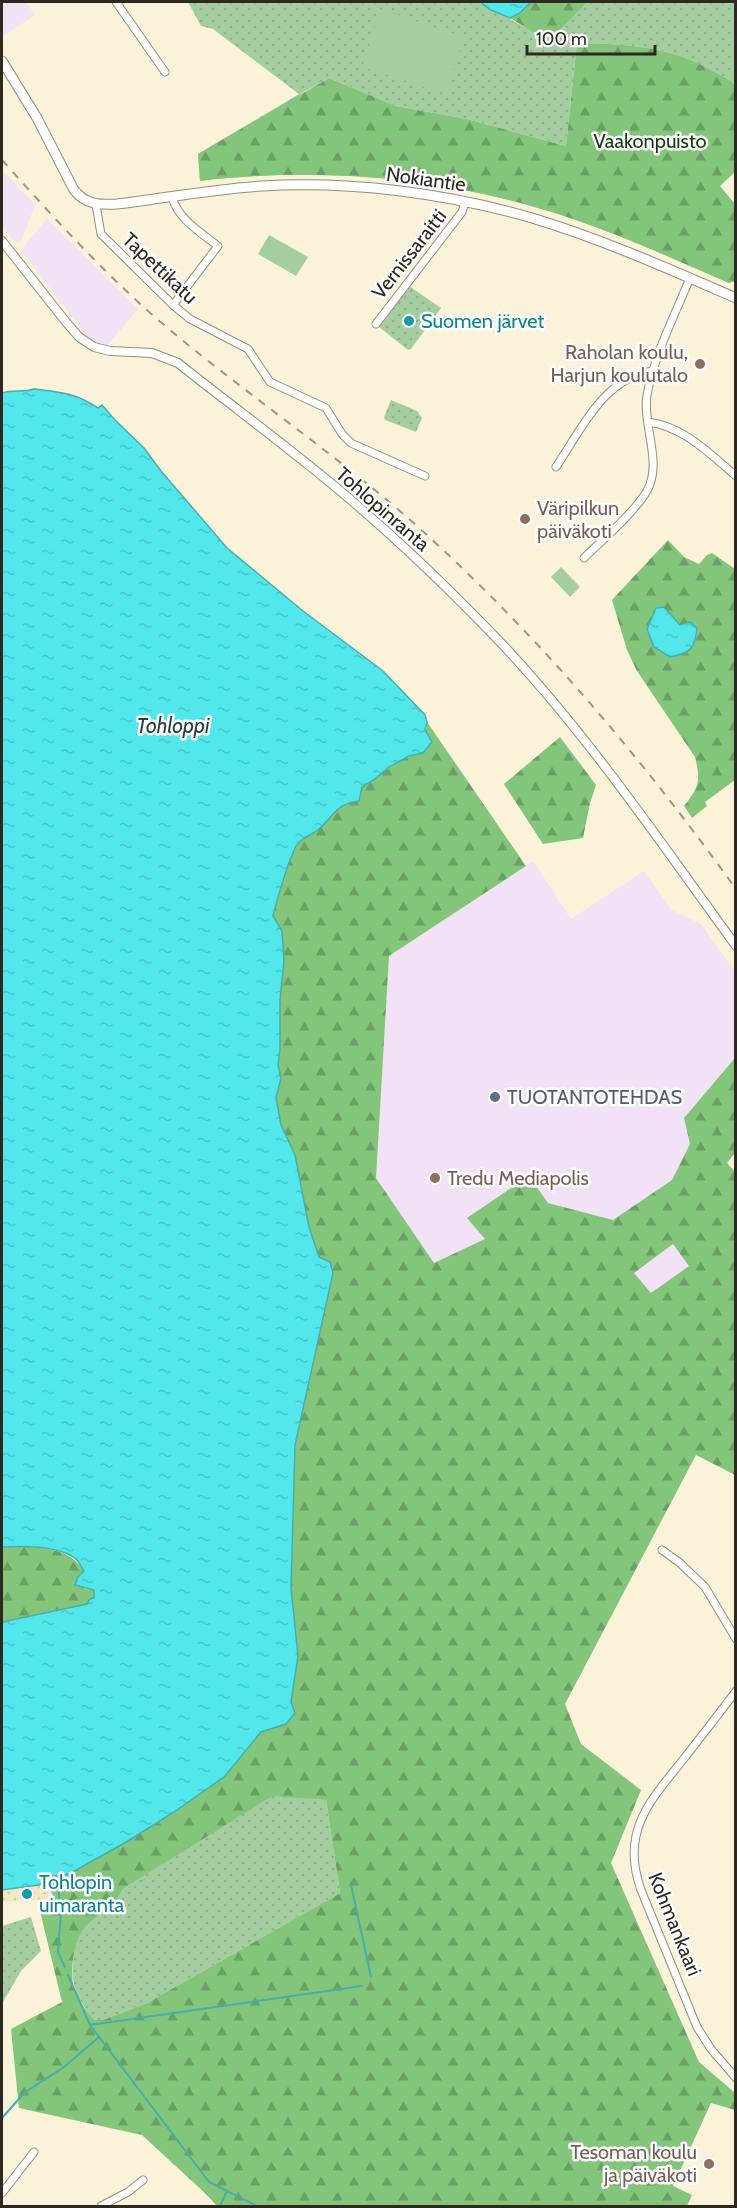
<svg xmlns="http://www.w3.org/2000/svg" width="737" height="2208" font-family="Cabin,sans-serif">
	<style>
		.commercial { fill: #f2e2f5 }
		.grass { fill: url(#grass-dots) }
		.forest { fill: url(#forest-firs); fill-rule: evenodd }
		.sand { fill: url(#sand-dots) }
		.garden { fill: #a5cea0 }
		.water { fill: url(#water-ripples); stroke: #47aeae; stroke-width: 1.5 }
		.lines { fill: none; stroke-linecap: round; stroke-linejoin: round }
		.stream { stroke: #47aeae; stroke-width: 2 }
		.minor-casing { stroke: #978e79; stroke-width: 9 }
		.tertiary-casing { stroke: #978e79; stroke-width: 10 }
		.secondary-casing { stroke: #978e79; stroke-width: 11 }
		.minor { stroke: #fff; stroke-width: 7 }
		.tertiary { stroke: #fff; stroke-width: 8 }
		.secondary { stroke: #fff; stroke-width: 9 }
		.rail { stroke: #9d9686; stroke-width: 2; stroke-dasharray: 8 8; stroke-linecap: butt }
		.culture-dot { fill: #0f9aa8; stroke: #fff; stroke-width: 2 }
		.education-dot { fill: #8d6e63; stroke: #fff; stroke-width: 2 }
		.service-dot { fill: #5c6f8a; stroke: #fff; stroke-width: 2 }
		.labels { text-anchor: middle; stroke-width: 5; stroke-linejoin: round; paint-order: stroke }
		.park-label { font-size: 20px; fill: #0e3c0a; stroke: #fff }
		.street-label { font-size: 20px; fill: #2d2921; stroke: #fff }
		.culture-label { font-size: 20px; fill: #0d838f; stroke: #fff; text-anchor: start }
		.education-label { font-size: 20px; fill: #785e54; stroke: #fff; text-anchor: end }
		.service-label { font-size: 20px; fill: #4e5e75; stroke: #fff; text-anchor: start }
		.water-label { font-size: 21px; font-style: italic; fill: #253e3e; stroke: #fff }
	</style>
	<defs>
		<pattern id="grass-dots" width="8" height="8" patternUnits="userSpaceOnUse" patternTransform="scale(1.5)"><rect width="8" height="8" fill="#a5cea0"/><path d="M2 2h.1M6 6h.1" fill="none" stroke="#8eb18a" stroke-width="1.8" stroke-linecap="round"/></pattern>
		<pattern id="forest-firs" width="22" height="20" patternUnits="userSpaceOnUse" patternTransform="scale(1.5)"><rect width="22" height="20" fill="#82c57b"/><path d="M5 1l3.5 6h-7zM16 11l3.5 6h-7z" fill="#6ba064"/></pattern>
		<pattern id="sand-dots" width="8" height="8" patternUnits="userSpaceOnUse" patternTransform="scale(1.5)"><rect width="8" height="8" fill="#f2e9c3"/><path d="M2 2h.1M6 6h.1" fill="none" stroke="#d0c8a7" stroke-width="1.8" stroke-linecap="round"/></pattern>
		<pattern id="water-ripples" width="26" height="14" patternUnits="userSpaceOnUse" patternTransform="scale(1.5)"><rect width="26" height="14" fill="#52e7ea"/><path d="M2 4q2-2 4 0t4 0M15 11q2-2 4 0t4 0" fill="none" stroke="#48c6c8"/></pattern>
	</defs>
	<rect width="100%" height="100%" fill="#fbf2da"/>
	<!-- commercial -->
	<g class="commercial">
		<polygon points="2,2 26,2 35,15 2,37"/>
		<polygon points="2,170 35,205 21,241 15,243 2,226"/>
		<polygon points="47,219 138,309 100,354 21,250"/>
		<polygon points="533,861 571,919 644,871 672,910 701,924 735,972 735,1058 685,1118 724,1240 599,1332 440,1340 376,1178 389,956"/>
	</g>
	<!-- grass -->
	<g class="grass">
		<path d="M188 2H480C487 6 528 30 535 32 542 33 551 31 559 31L588 2H728L735 3V84C682 48 640 44 577 43L566 146 467 119 396 106 329 78 300 94 735 204V281L729 283C678 261 626 237 573 219 452 178 326 166 200 181L198 154 299 94 213 29 201 26Z"/>
		<polygon points="409,286 441,308 411,349 408,350 379,327"/>
		<polygon points="391,400 417,411 422,418 416,432 385,420 384,417"/>
		<path d="M272 1795 326 1800 340 1893 147 2003 103 2020 94 2021C86 2011 79 2000 75 1988 69 1972 74 1937 86 1925 103 1910 111 1912 123 1889Z"/>
		<polygon points="31,1917 41,1951 21,1971 2,2004 2,1926"/>
	</g>
	<!-- forest -->
	<g class="forest">
		<polygon points="531,2 588,2 559,31 533,32 510,18 520,13"/>
		<path d="M577 43C640 44 682 48 735 84V172L720 186 735 204V281L729 283C678 261 626 237 573 219 452 178 326 166 200 181L198 154 329 78 396 106 467 119 566 146Z"/>
		<path d="M668 540 684 557 699 564 707 555 712 553 735 569V780L705 802 707 806 692 818 684 806C699 787 701 781 695 757L637 671 627 650 612 600Z"/>
		<path d="M427 722 526 866 389 956 376 1178 434 1263 485 1239 467 1218 529 1176 548 1203 613 1220 672 1180 690 1144 684 1118 735 1058V1153L727 1163 736 1173 735 1475 696 1455 565 1704 581 1744 641 1790 611 1863 699 2062 735 2093V2110L711 2103 673 2186 692 2195 687 2206H217L206 2194 142 2135 19 2108 11 2029 62 2002 40 1911 53 1897 47 1881 51 1877 69 1874 128 1841 174 1812 224 1777 261 1732 272 1729 291 1702 298 1656 291 1588 295 1445 333 1273 319 1257 309 1227 295 1155 281 1125 276 1098 281 1078 278 1065 280 1049V1000L284 961 282 931 273 916C276 903 291 850 299 842 305 837 313 834 319 829 335 815 335 804 359 801L362 787C384 774 396 758 423 753ZM673 1244 689 1266 651 1293 634 1273ZM272 1796 326 1800 340 1893 147 2003 103 2020H94C86 2011 78 2000 74 1988 69 1972 74 1937 87 1925 103 1910 111 1912 123 1889Z"/>
		<polygon points="560,737 596,785 590,803 583,838 543,844 504,784"/>
		<path d="M21 1546C47 1549 69 1548 84 1571L78 1577 85 1589 94 1590V1598L87 1604 2 1622V1547Z"/>
	</g>
	<!-- sand -->
	<polygon class="sand" points="47,1881 54,1899 2,1902 2,1890 39,1885"/>
	<!-- garden -->
	<g class="garden">
		<polygon points="380,9 464,37 446,94 362,67"/>
		<polygon points="269,235 308,257 296,276 258,254"/>
		<polygon points="561,567 580,587 570,597 551,577"/>
	</g>
	<!-- water -->
	<g class="water">
		<polygon points="480,2 531,2 520,13 510,18 491,10"/>
		<path d="M34 389C60 392 76 393 98 408L102 405 115 420 144 448 161 471 227 548 303 611 383 671 425 715 427 722 425 730 432 742 423 753 409 756 389 767 375 779 362 787 359 801C335 804 335 815 319 829 313 834 305 837 299 842 291 850 276 903 273 916L282 931 284 961 280 1000V1049L278 1065 281 1078 276 1098 281 1125 295 1155 309 1227 319 1257 330 1262 333 1273 295 1445 291 1588 298 1656 291 1702 295 1713 286 1724 261 1732 224 1777 174 1812 128 1841 69 1874 51 1877 39 1885 2 1890V1622L87 1604 90 1599 94 1598V1590L75 1585 78 1577 84 1571C82 1568 79 1562 76 1559 59 1545 22 1546 2 1547V393C13 389 23 393 34 389Z"/>
		<path d="M664 607 680 625 690 622 697 628C695 649 690 653 670 657L654 647 647 629 656 608Z"/>
	</g>
	<g class="lines">
		<!-- stream -->
		<g class="stream">
			<polyline points="57,1877 61,1913 58,1952 65,1967"/>
			<polyline points="351,1885 371,1977"/>
			<polyline points="68,1975 90,2025 209,2182 257,2206"/>
			<polyline points="90,2025 362,1986"/>
			<polyline points="2,2118 24,2093 64,2067 99,2037"/>
			<polyline points="220,2206 227,2191"/>
		</g>
		<!-- minor casing -->
		<g class="minor-casing">
			<g id="minor">
				<polyline points="116,2 165,72"/>
				<path d="M172 197C178 219 200 232 218 246L173 305"/>
				<polyline points="96,205 101,234 173,305 190,319 248,349 270,382 326,408 342,434 351,443 425,476"/>
				<polyline points="376,324 462,212 465,202"/>
				<path d="M648 422C683 426 710 454 736 476"/>
				<path d="M556 467C581 430 604 377 653 371"/>
				<path d="M584 558C602 540 634 513 647 491 663 462 642 425 647 395 655 353 674 317 690 278"/>
				<polyline points="662,1550 680,1563 705,1587 736,1639"/>
				<path d="M736 1691C718 1715 700 1738 682 1761 664 1784 642 1807 636 1836 632 1854 635 1873 641 1890L697 2027 711 2049 736 2078"/>
				<polyline points="2,2193 34,2152"/>
				<polyline points="101,2206 128,2192 143,2180"/>
			</g>
		</g>
		<!-- tertiary casing -->
		<g class="tertiary-casing">
			<path id="tertiary" d="M2 241 66 322 79 337 94 347 110 351 152 353 178 363C238 411 301 456 359 507 409 550 457 597 503 645 590 738 661 843 736 946"/>
		</g>
		<!-- secondary casing -->
		<g class="secondary-casing">
			<path id="secondary" d="M2 61 37 118 74 190C86 205 100 205 117 204 165 198 214 189 262 186 352 181 446 193 532 218 602 239 669 269 736 298"/>
		</g>
		<!-- minor -->
		<use href="#minor" class="minor"/>
		<!-- tertiary -->
		<use href="#tertiary" class="tertiary"/>
		<!-- secondary -->
		<use href="#secondary" class="secondary"/>
		<!-- rail -->
		<path class="rail" d="M2 160C55 219 109 279 170 330 248 395 332 452 408 518 533 629 638 753 736 889"/>
	</g>
	<!-- markers -->
	<g class="culture-dot">
		<circle cx="409" cy="321" r="6"/>
		<circle cx="27" cy="1894" r="6"/>
	</g>
	<g class="education-dot">
		<circle cx="700" cy="364" r="6"/>
		<circle cx="525" cy="519" r="6"/>
		<circle cx="435" cy="1178" r="6"/>
		<circle cx="709" cy="2164" r="6"/>
	</g>
	<circle class="service-dot" cx="495" cy="1097" r="6"/>
	<g class="labels">
		<!-- park labels -->
		<g class="park-label">
			<text x="650" y="148">Vaakonpuisto</text>
		</g>
		<!-- street labels -->
		<g class="street-label">
			<text transform="translate(426 179) rotate(8)" y="7">Nokiantie</text>
			<text transform="translate(409 254) rotate(-52)" y="7">Vernissaraitti</text>
			<text transform="translate(160 268) rotate(43)" y="7">Tapettikatu</text>
			<text transform="translate(383 509) rotate(41)" y="7">Tohlopinranta</text>
			<text transform="translate(675 1924) rotate(68)" y="7">Kohmankaari</text>
		</g>
		<!-- culture labels -->
		<g class="culture-label">
			<text x="421" y="328">Suomen järvet</text>
			<text x="39" y="1889">Tohlopin<tspan x="39" dy="23">uimaranta</tspan></text>
		</g>
		<!-- education labels -->
		<g class="education-label">
			<text x="688" y="359">Raholan koulu,<tspan x="688" dy="23">Harjun koulutalo</tspan></text>
			<text x="537" y="515" text-anchor="start">Väripilkun<tspan x="537" dy="23">päiväkoti</tspan></text>
			<text x="447" y="1185" text-anchor="start">Tredu Mediapolis</text>
			<text x="697" y="2159">Tesoman koulu<tspan x="697" dy="23">ja päiväkoti</tspan></text>
		</g>
		<!-- service labels -->
		<g class="service-label">
			<text x="507" y="1104">TUOTANTOTEHDAS</text>
		</g>
		<!-- water labels -->
		<g class="water-label">
			<text x="173" y="733">Tohloppi</text>
		</g>
	</g>
	<!-- border -->
	<rect width="737" height="2208" fill="none" stroke="#2d2921" stroke-width="6"/>
	<!-- scale -->
	<path d="M527 45v9h128v-9" fill="none" stroke="#2d2921" stroke-width="3"/>
	<text x="536" y="45" font-size="18" fill="#2d2921" stroke="#ffffff" stroke-width="4.5" paint-order="stroke">100 m</text>
</svg>
